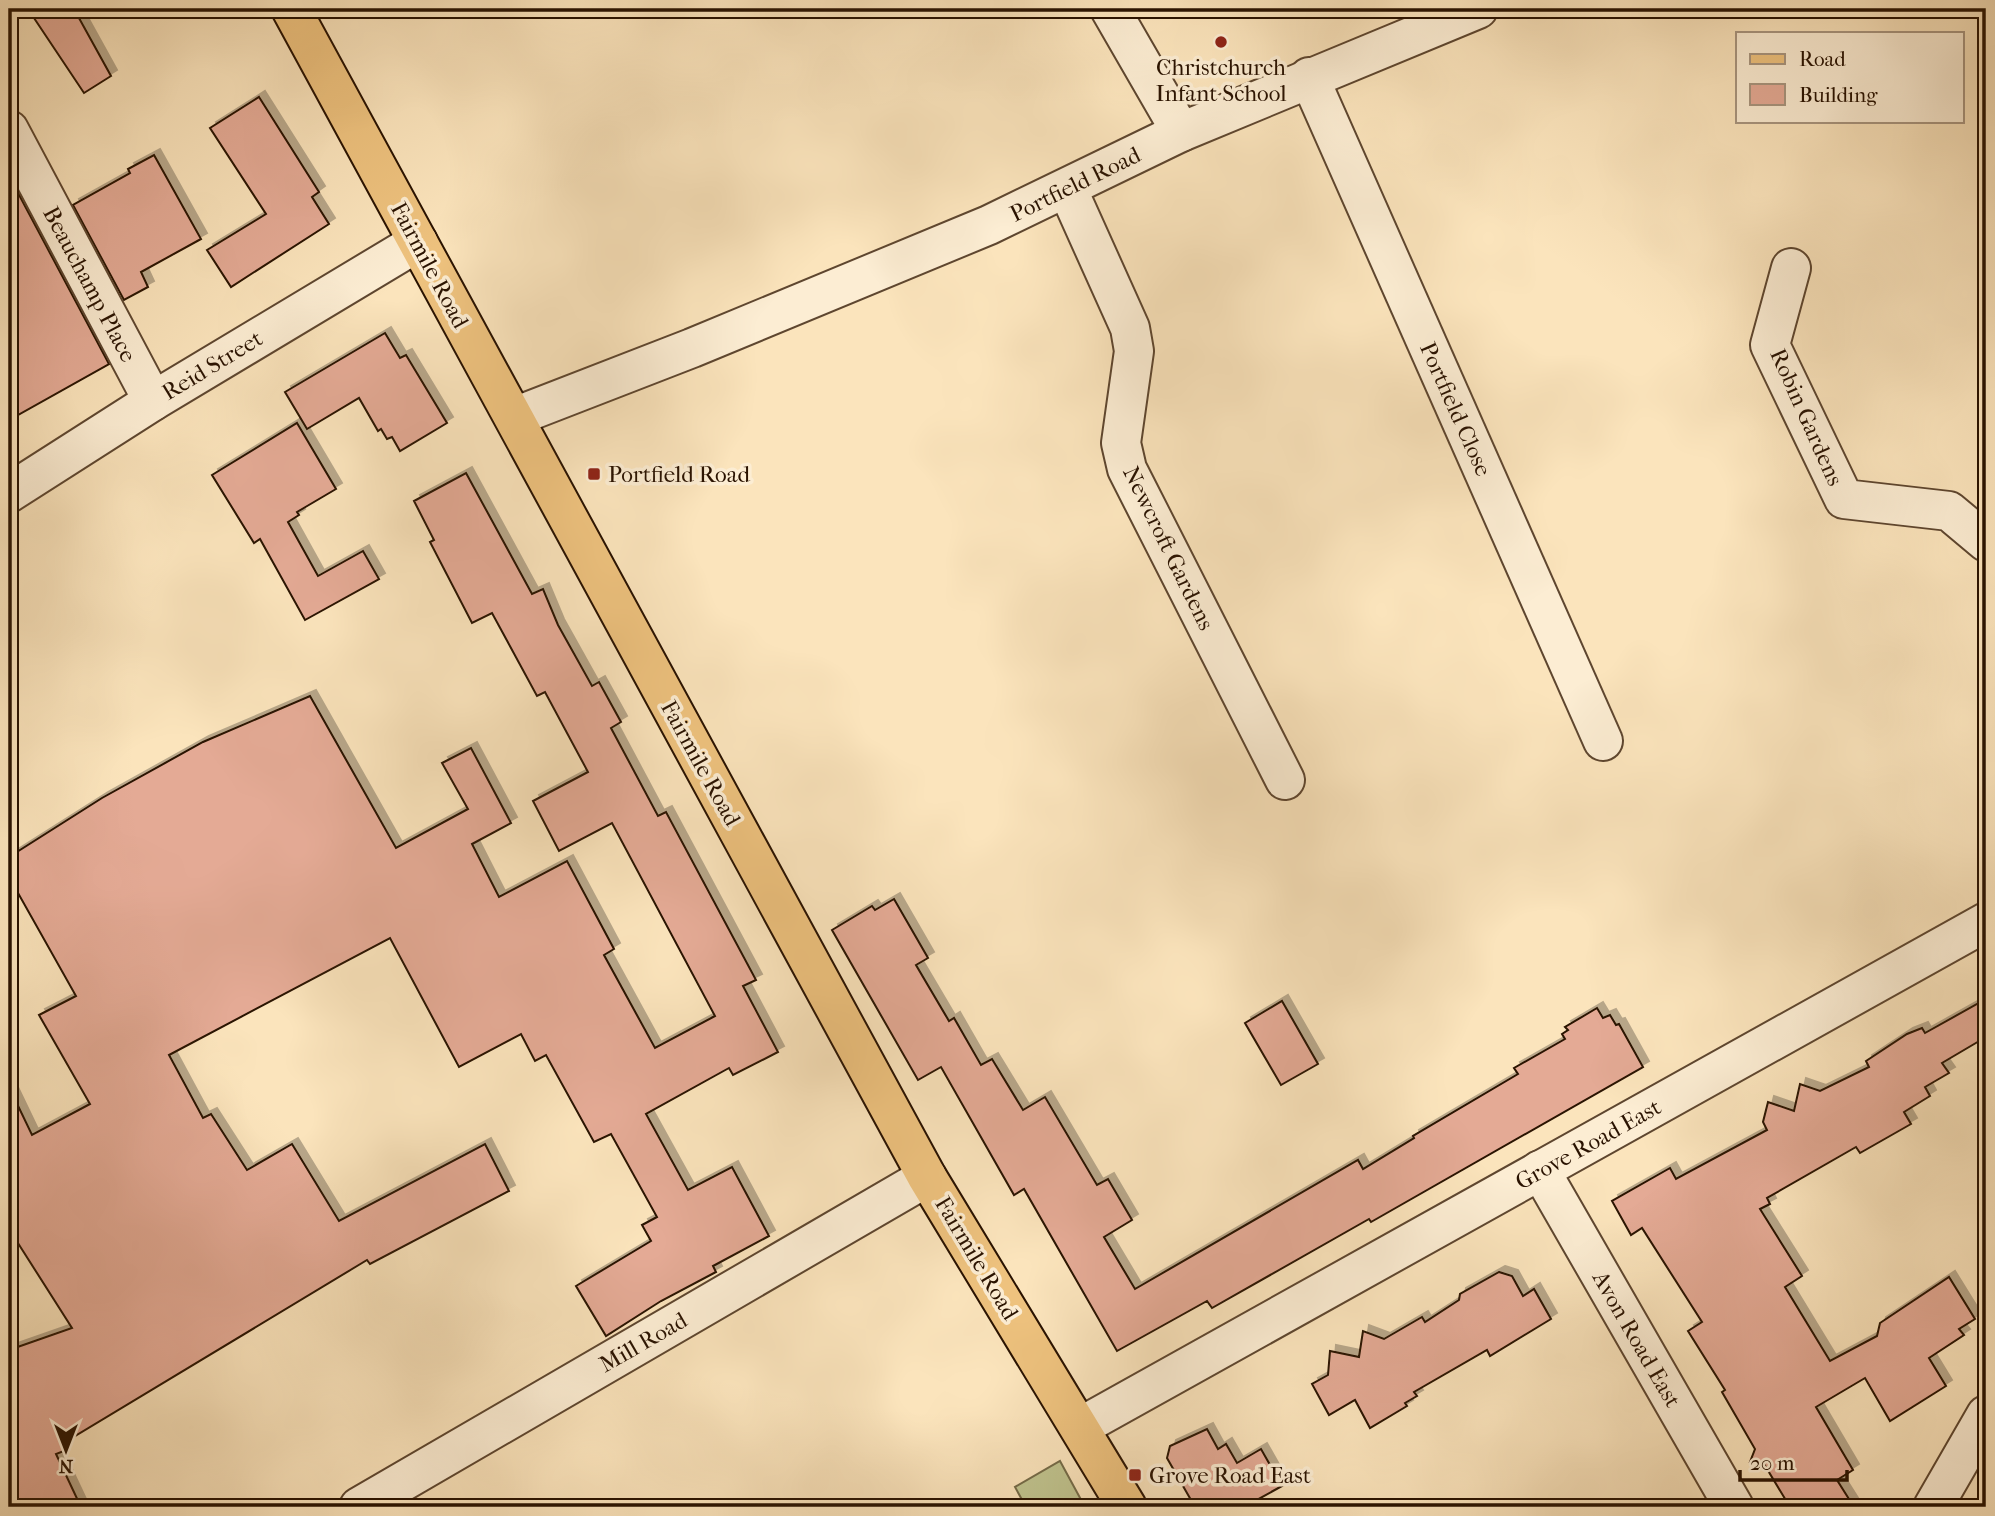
<svg xmlns="http://www.w3.org/2000/svg" width="1995" height="1516" font-family="'IM FELL French Canon',serif">
	<style>
		.green { fill: #c0c48f; stroke: #746b48; stroke-width: 2 }
		.building { fill: #e4aa95; stroke: #291200; stroke-width: 2; filter: url(#shadow) }
		.lines { fill: none; stroke-linecap: round; stroke-linejoin: round }
		.minor-casing { stroke: #5e462f; stroke-width: 42 }
		.major-casing { stroke: #291200; stroke-width: 42 }
		.minor { stroke: #fcedd3; stroke-width: 38 }
		.major { stroke: #eec27e; stroke-width: 38 }
		.poi-dot { fill: #8f2418; stroke: #fcedd3; stroke-width: 2.5 }
		.labels { text-anchor: middle; stroke-width: 7; stroke-linejoin: round; paint-order: stroke }
		.poi-label { font-size: 23px; fill: #291200; stroke: #fcedd3; text-anchor: start }
		.street-label { font-size: 23px; fill: #291200; stroke: #fcedd3 }
	</style>
	<defs>
		<filter id="shadow"><feDropShadow dx="6" dy="-6" stdDeviation="0" flood-color="#0004"/></filter>
	</defs>
	<rect width="100%" height="100%" fill="#fbe4bc"/>
	<filter id="stains"><feTurbulence type="fractalNoise" baseFrequency=".00286" numOctaves="4"/><feColorMatrix values="0 0 0 0 .2 0 0 0 0 .09 0 0 0 0 .02 0 0 0 .5 -.17"/></filter>
	<radialGradient id="worn" r=".72"><stop offset=".6" stop-color="#630" stop-opacity="0"/><stop offset="1" stop-color="#630" stop-opacity=".3"/></radialGradient>
	<!-- green -->
	<polygon class="green" points="1060,1461 1085,1507 1026,1507 1015,1487"/>
	<!-- building -->
	<g class="building">
		<polygon points="28,9 74,9 111,76 84,93"/>
		<polygon points="259,97 319,192 312,197 329,224 231,287 207,250 266,214 210,128"/>
		<polygon points="154,155 201,239 141,272 148,287 124,300 73,205 130,173 128,169"/>
		<polygon points="9,176 109,364 9,420"/>
		<polygon points="385,333 400,358 406,355 447,423 400,451 392,437 387,439 381,429 378,431 359,398 307,429 285,392"/>
		<polygon points="297,423 336,489 297,512 299,515 288,522 318,576 363,551 379,579 305,620 260,539 254,543 212,475"/>
		<polygon points="466,473 532,594 543,589 558,625 592,686 599,682 621,722 611,728 658,816 666,812 756,980 743,986 778,1052 733,1075 729,1068 646,1114 688,1190 732,1167 769,1236 713,1266 716,1272 661,1301 606,1336 576,1286 651,1241 642,1225 657,1217 611,1134 594,1142 546,1055 535,1061 521,1034 459,1067 390,938 169,1055 203,1118 211,1114 247,1170 292,1144 339,1221 485,1144 509,1191 370,1264 367,1260 62,1444 64,1451 56,1454 81,1507 9,1507 9,1350 72,1328 9,1229 9,1087 32,1135 90,1104 39,1015 76,996 9,877 9,857 102,798 203,742 310,696 396,848 468,809 442,763 471,748 511,823 472,844 499,897 567,861 614,949 604,955 655,1048 715,1016 612,823 559,851 533,801 588,772 545,692 537,696 492,613 472,623 430,542 434,540 414,501"/>
		<polygon points="894,899 928,958 916,965 949,1021 954,1018 981,1065 992,1059 1023,1110 1045,1097 1097,1185 1108,1179 1132,1220 1104,1237 1135,1289 1358,1160 1363,1169 1414,1138 1413,1136 1518,1074 1514,1068 1565,1039 1562,1034 1568,1030 1565,1027 1597,1008 1603,1018 1610,1015 1616,1025 1619,1024 1643,1067 1371,1222 1369,1219 1212,1308 1207,1301 1117,1351 1024,1189 1014,1195 941,1067 918,1080 832,930 872,906 875,910"/>
		<polygon points="1986,999 1986,1037 1942,1063 1949,1073 1925,1087 1930,1096 1904,1112 1911,1124 1860,1153 1856,1147 1767,1198 1770,1204 1760,1209 1802,1276 1785,1287 1830,1361 1877,1336 1880,1323 1949,1277 1975,1319 1959,1329 1964,1335 1929,1358 1946,1386 1890,1421 1865,1378 1816,1407 1853,1470 1837,1480 1854,1507 1790,1507 1764,1464 1750,1462 1755,1449 1722,1392 1725,1390 1688,1331 1702,1322 1642,1228 1631,1235 1612,1201 1670,1168 1676,1179 1767,1130 1763,1122 1768,1102 1794,1111 1800,1084 1820,1091 1869,1067 1866,1061 1907,1034 1922,1028 1925,1033"/>
		<polygon points="1282,1001 1318,1064 1281,1085 1245,1023"/>
		<polygon points="1499,1272 1512,1276 1523,1296 1534,1289 1551,1319 1490,1356 1487,1350 1414,1392 1417,1396 1405,1403 1407,1406 1370,1428 1355,1400 1329,1415 1312,1384 1328,1375 1330,1351 1359,1357 1363,1331 1384,1339 1422,1317 1425,1322 1459,1300 1460,1294"/>
		<polygon points="1207,1429 1218,1449 1226,1444 1237,1463 1261,1449 1282,1486 1244,1507 1195,1507 1167,1458 1170,1446"/>
	</g>
	<g class="lines">
		<!-- minor casing -->
		<g class="minor-casing">
			<g id="minor">
				<polyline points="1110,9 1181,132"/>
				<polyline points="1309,77 1603,741"/>
				<polyline points="9,130 153,401"/>
				<polyline points="1067,188 1130,328 1134,351 1121,443 1127,469 1285,780"/>
				<polyline points="1791,268 1770,345 1844,499 1949,511 1986,542"/>
				<polyline points="514,417 692,348 989,225 1181,132 1478,9"/>
				<polyline points="9,493 153,401 418,242"/>
				<polyline points="1540,1170 1734,1507"/>
				<polyline points="1080,1427 1986,922"/>
				<polyline points="359,1507 927,1177"/>
				<polyline points="1933,1507 1986,1415"/>
			</g>
		</g>
		<!-- major casing -->
		<g class="major-casing">
			<polyline id="major" points="291,9 927,1177 1127,1507"/>
		</g>
		<!-- minor -->
		<use href="#minor" class="minor"/>
		<!-- major -->
		<use href="#major" class="major"/>
	</g>
	<!-- markers -->
	<g class="poi-dot">
		<circle cx="1221" cy="42" r="7"/>
		<rect x="587" y="467" width="14" height="14" rx="3.5"/>
		<rect x="1128" y="1468" width="14" height="14" rx="3.5"/>
	</g>
	<g class="labels">
		<!-- poi labels -->
		<g class="poi-label">
			<text x="1221" y="75" text-anchor="middle">Christchurch<tspan x="1221" dy="26">Infant School</tspan></text>
			<text x="608" y="482">Portfield Road</text>
			<text x="1149" y="1483">Grove Road East</text>
		</g>
		<!-- street labels -->
		<g class="street-label">
			<text transform="translate(1075 184) rotate(-26)" y="8">Portfield Road</text>
			<text transform="translate(430 265) rotate(62)" y="8">Fairmile Road</text>
			<text transform="translate(90 284) rotate(62)" y="8">Beauchamp Place</text>
			<text transform="translate(212 365) rotate(-31)" y="8">Reid Street</text>
			<text transform="translate(1456 409) rotate(66)" y="8">Portfield Close</text>
			<text transform="translate(1807 417) rotate(66)" y="8">Robin Gardens</text>
			<text transform="translate(1169 548) rotate(64)" y="8">Newcroft Gardens</text>
			<text transform="translate(701 763) rotate(61)" y="8">Fairmile Road</text>
			<text transform="translate(1588 1144) rotate(-29)" y="8">Grove Road East</text>
			<text transform="translate(977 1258) rotate(59)" y="8">Fairmile Road</text>
			<text transform="translate(1637 1339) rotate(60)" y="8">Avon Road East</text>
			<text transform="translate(643 1342) rotate(-30)" y="8">Mill Road</text>
		</g>
	</g>
	<!-- margin -->
	<rect width="1995" height="1516" fill="none" stroke="#fbe4bc" stroke-width="35"/>
	<rect x="10" y="10" width="1974" height="1495" fill="none" stroke="#291200" stroke-width="3.5"/>
	<rect x="18" y="18" width="1960" height="1481" fill="none" stroke="#291200" stroke-width="2"/>
	<!-- legend -->
	<rect x="1736" y="32" width="228" height="91" fill="#fcedd3" stroke="#a8957f" stroke-width="2"/>
	<rect x="1750" y="54" width="35" height="10" fill="#eec27e" stroke="#a8957f" stroke-width="2"/>
	<text x="1799" y="66" font-size="21" fill="#291200">Road</text>
	<rect x="1750" y="84" width="35" height="21" fill="#e4aa95" stroke="#a8957f" stroke-width="2"/>
	<text x="1799" y="102" font-size="21" fill="#291200">Building</text>
	<!-- north arrow -->
	<g transform="translate(66 1450) rotate(180)" stroke="#fcedd3" stroke-width="5" paint-order="stroke">
	<path d="M0-5L12 26L0 18L-12 26Z" fill="#291200"/>
	<text y="-10" font-size="19" font-weight="bold" text-anchor="middle" fill="#291200">N</text>
	</g>
	<!-- scale -->
	<path d="M1740 1470v10h107v-10" fill="none" stroke="#291200" stroke-width="3.5"/>
	<text x="1750" y="1470" font-size="21" fill="#291200" stroke="#fcedd3" stroke-width="5" paint-order="stroke">20 m</text>
	<rect width="100%" height="100%" filter="url(#stains)"/>
	<rect width="100%" height="100%" fill="url(#worn)"/>
</svg>
